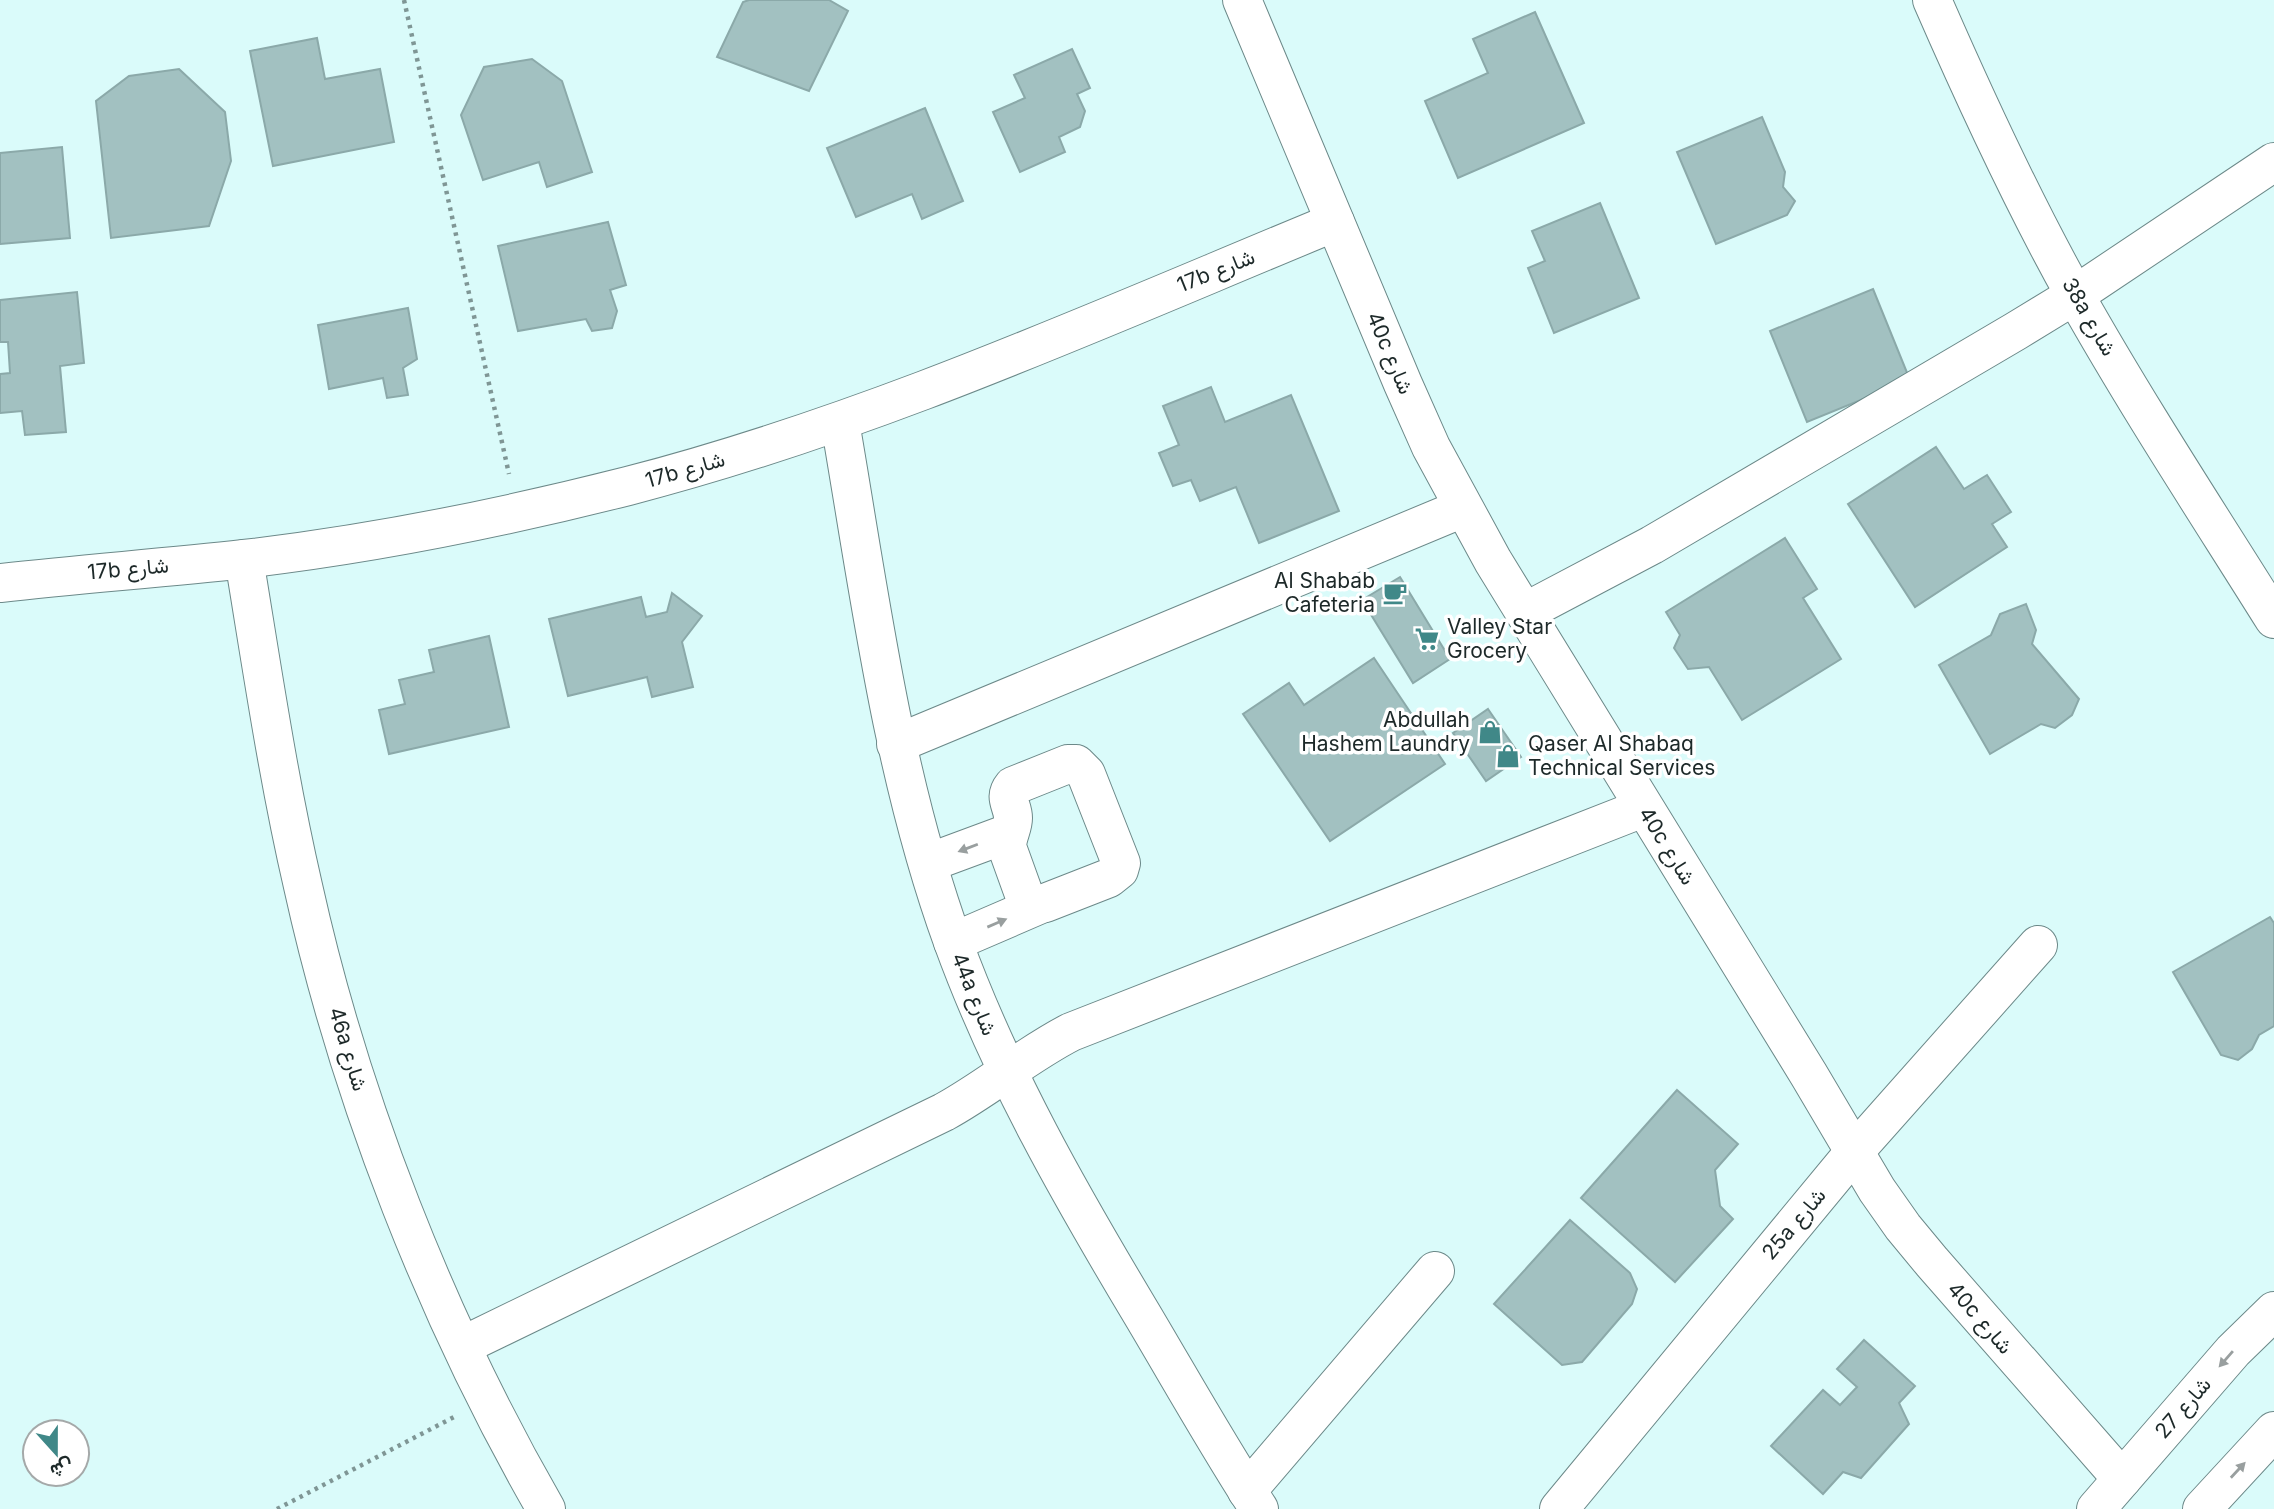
<svg xmlns="http://www.w3.org/2000/svg" width="2274" height="1509" font-family="Inter,Vazirmatn,sans-serif">
	<style>
		.building { fill: #a2c1c1; stroke: #8ba9a9; stroke-width: 2 }
		.lines { fill: none; stroke-linecap: round; stroke-linejoin: round }
		.minor-casing { stroke: #6c8989; stroke-width: 40 }
		.path { stroke: #7f9695; stroke-width: 4.5; stroke-dasharray: 3.5 5; stroke-linecap: butt }
		.minor { stroke: #fff; stroke-width: 38 }
		.oneway { fill: #999f9f }
		.labels { text-anchor: middle; stroke-width: 7; stroke-linejoin: round; paint-order: stroke }
		.street-label { font-size: 21px; fill: #1d2929; stroke: #fff }
		.poi-label { font-size: 21px; fill: #1d2929; stroke: #fff; text-anchor: end }
	</style>
	<rect width="100%" height="100%" fill="#dafbfa"/>
	<!-- building -->
	<g class="building">
		<polygon points="749,0 829,0 848,11 809,91 717,57 743,2"/>
		<polygon points="1535,12 1584,123 1458,178 1425,101 1488,73 1473,39"/>
		<polygon points="317,38 325,79 380,69 394,142 273,166 250,51"/>
		<polygon points="1072,49 1090,88 1077,94 1085,111 1080,127 1059,137 1065,152 1020,172 993,112 1025,98 1014,75"/>
		<polygon points="532,59 562,81 592,172 547,187 539,162 483,180 461,115 484,67"/>
		<polygon points="179,69 225,112 231,161 209,226 111,238 96,101 129,76"/>
		<polygon points="925,108 963,201 922,219 912,194 856,217 827,148"/>
		<polygon points="1762,117 1785,172 1783,187 1795,201 1787,215 1716,244 1677,152"/>
		<polygon points="62,147 70,238 0,244 0,153"/>
		<polygon points="1600,203 1639,298 1554,333 1528,268 1545,261 1532,231"/>
		<polygon points="608,222 626,285 610,290 617,311 612,328 592,331 586,319 518,331 498,246"/>
		<polygon points="1873,289 1910,380 1807,422 1770,331"/>
		<polygon points="77,292 84,363 60,366 66,432 25,435 22,411 0,413 0,374 10,373 8,342 0,342 0,300"/>
		<polygon points="408,308 417,359 403,368 408,395 387,398 383,378 329,389 318,325"/>
		<polygon points="1211,387 1225,422 1291,395 1339,511 1259,543 1236,487 1200,501 1191,480 1173,486 1159,453 1179,445 1163,406"/>
		<polygon points="1936,447 1964,489 1987,475 2011,512 1992,524 2007,547 1915,607 1848,504"/>
		<polygon points="1785,538 1817,589 1803,598 1841,659 1742,720 1709,667 1688,669 1674,648 1680,635 1666,612"/>
		<polygon points="1400,577 1450,659 1413,683 1362,600"/>
		<polygon points="672,593 702,616 682,642 693,687 652,697 647,677 568,696 549,619 641,597 646,617 667,612"/>
		<polygon points="2026,604 2036,630 2032,644 2079,699 2072,715 2055,728 2041,724 1990,754 1939,665 1991,635 2000,614"/>
		<polygon points="489,636 509,727 389,754 379,710 405,704 399,680 434,672 429,650"/>
		<polygon points="1374,658 1445,764 1330,841 1243,714 1289,683 1304,705"/>
		<polygon points="1488,709 1521,757 1486,781 1453,733"/>
		<polygon points="2270,917 2274,923 2274,1026 2259,1035 2252,1049 2238,1060 2221,1055 2173,972"/>
		<polygon points="1677,1090 1738,1144 1715,1170 1720,1206 1733,1219 1675,1282 1581,1198"/>
		<polygon points="1570,1220 1630,1273 1637,1289 1632,1304 1582,1362 1562,1365 1494,1304"/>
		<polygon points="1864,1340 1915,1386 1899,1403 1909,1424 1861,1478 1843,1472 1823,1494 1771,1446 1823,1390 1840,1405 1857,1387 1837,1369"/>
	</g>
	<g class="lines">
		<!-- minor casing -->
		<g class="minor-casing">
			<g id="minor">
				<polyline points="1242,0 1403,384 1431,447 1493,561 1809,1075 1877,1190 1903,1227 1932,1262 2122,1479"/>
				<path d="M1932 0C1976 101 2022 201 2076 297 2138 407 2207 512 2274 619"/>
				<path d="M840 422C870 596 892 774 953 942 1001 1074 1071 1196 1143 1316 1181 1380 1218 1446 1259 1509"/>
				<path d="M244 559C262 668 278 778 303 886 350 1099 437 1320 546 1509"/>
				<path d="M0 583C81 574 162 568 244 559 373 544 502 518 628 486 872 423 1102 318 1335 222"/>
				<polyline points="1525,612 1652,545 2016,331 2075,295 2274,162"/>
				<polyline points="896,744 1463,508"/>
				<path d="M1068 764H1076L1086 774 1121 863 1119 870 1109 878 1045 903 1035 904 1025 897 1007 847C1007 836 1013 828 1013 818 1013 805 1003 798 1013 786Z"/>
				<polyline points="928,863 1009,833"/>
				<polyline points="953,942 1041,904"/>
				<path d="M462 1346 944 1112C988 1088 1026 1055 1071 1032L1643 808"/>
				<polyline points="1247,1491 1435,1271"/>
				<polyline points="1559,1509 1855,1151 2038,945"/>
				<polyline points="2096,1509 2233,1351 2274,1311"/>
				<polyline points="2202,1509 2274,1431"/>
			</g>
		</g>
		<!-- path -->
		<g class="path">
			<polyline points="404,0 509,474"/>
			<polyline points="277,1509 456,1416"/>
		</g>
		<!-- minor -->
		<use href="#minor" class="minor"/>
	</g>
	<!-- one-way arrows -->
	<defs><path id="oneway-solid" d="M-6-.8H1V-3.2L6.5 0L1 3.2V.8H-6Z" transform="scale(1.75)"/></defs>
	<g class="oneway">
		<use href="#oneway-solid" transform="translate(968 848) rotate(159)"/>
		<use href="#oneway-solid" transform="translate(997 923) rotate(-23)"/>
		<use href="#oneway-solid" transform="translate(2226 1359) rotate(131)"/>
		<use href="#oneway-solid" transform="translate(2238 1470) rotate(-47)"/>
	</g>
	<!-- icons -->
	<defs>
		<g id="cafe-bare" transform="scale(1.89)"><path d="M-5.5-4.5H6V0H3Q3 3.5 0 3.5H-2.5Q-5.5 3.5-5.5 0ZM3-3.2v2h1.7v-2ZM-6 4.5H4V6H-6Z" fill="#408888" stroke="#fff" stroke-width="2.5" paint-order="stroke"/></g>
		<g id="supermarket-bare" transform="scale(1.89)"><path d="M-6-5.5h2.5l.6 2H6L4.5 2H-2.5L-4.4-4H-6ZM-1.5 3.2a1.3 1.3 0 1 0 .1 0ZM3 3.2a1.3 1.3 0 1 0 .1 0Z" fill="#408888" stroke="#fff" stroke-width="2.5" paint-order="stroke"/></g>
		<g id="shop-bare" transform="scale(1.89)"><path d="M-5-2.5h2.3a2.7 3.5 0 0 1 5.4 0H5L5.5 6h-11ZM-1.5-2.5h3a1.5 2.3 0 0 0-3 0Z" fill="#408888" stroke="#fff" stroke-width="2.5" paint-order="stroke"/></g>
	</defs>
	<g fill-rule="evenodd">
		<use href="#cafe-bare" x="1395" y="593"/>
		<use href="#supermarket-bare" x="1427" y="639"/>
		<use href="#shop-bare" x="1490" y="732"/>
		<use href="#shop-bare" x="1508" y="756"/>
	</g>
	<g class="labels">
		<!-- street labels -->
		<g class="street-label">
			<text transform="translate(1216 271) rotate(-22)" y="7">17b شارع</text>
			<text transform="translate(2089 317) rotate(60)" y="7">38a شارع</text>
			<text transform="translate(1390 353) rotate(67)" y="7">40c شارع</text>
			<text transform="translate(685 470) rotate(-16)" y="7">17b شارع</text>
			<text transform="translate(128 569) rotate(-5)" y="7">17b شارع</text>
			<text transform="translate(1667 846) rotate(58)" y="7">40c شارع</text>
			<text transform="translate(974 994) rotate(68)" y="7">44a شارع</text>
			<text transform="translate(348 1049) rotate(73)" y="7">46a شارع</text>
			<text transform="translate(1794 1224) rotate(-50)" y="7">25a شارع</text>
			<text transform="translate(1980 1318) rotate(49)" y="7">40c شارع</text>
			<text transform="translate(2183 1408) rotate(-49)" y="7">شارع 27</text>
		</g>
		<!-- poi labels -->
		<g class="poi-label">
			<text x="1375" y="588">Al Shabab<tspan x="1375" dy="24">Cafeteria</tspan></text>
			<text x="1447" y="634" text-anchor="start">Valley Star<tspan x="1447" dy="24">Grocery</tspan></text>
			<text x="1470" y="727">Abdullah<tspan x="1470" dy="24">Hashem Laundry</tspan></text>
			<text x="1528" y="751" text-anchor="start">Qaser Al Shabaq<tspan x="1528" dy="24">Technical Services</tspan></text>
		</g>
	</g>
	<!-- north arrow -->
	<g transform="translate(56 1453) rotate(159)"><circle r="33" fill="#ffffff" stroke="#a5a9a9" stroke-width="2"/>
	<path d="M0-5L12 26L0 18L-12 26Z" fill="#408888"/>
	<text y="-10" font-size="19" font-weight="bold" text-anchor="middle" fill="#1d2929">ش</text>
	</g>
</svg>
